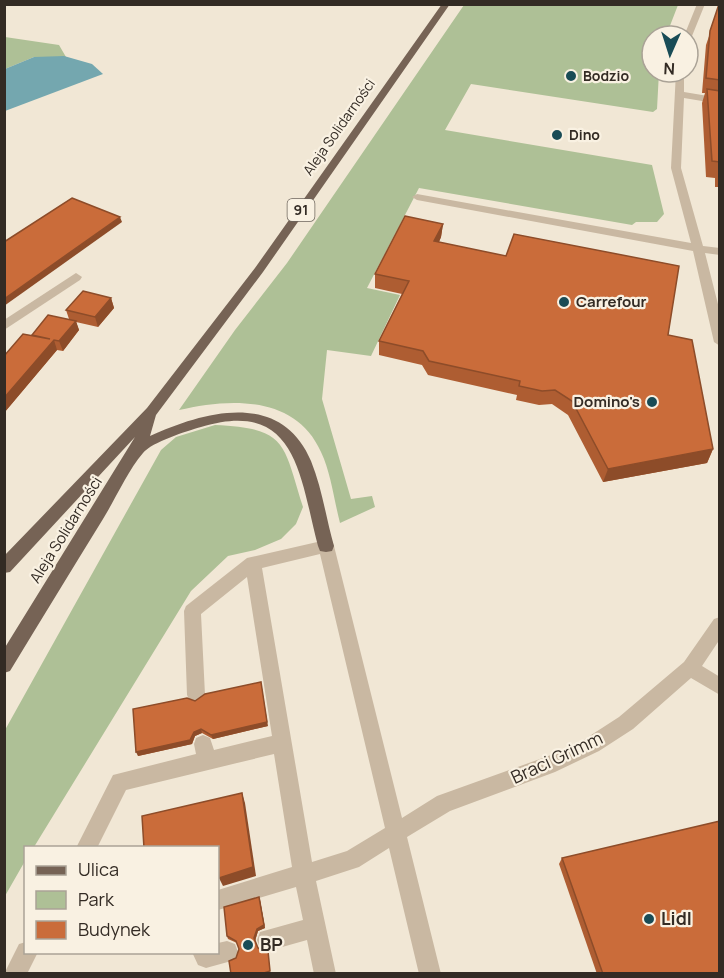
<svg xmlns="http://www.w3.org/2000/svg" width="724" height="978" font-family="Manrope,sans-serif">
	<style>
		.green { fill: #aec096 }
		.water { fill: #74a7af }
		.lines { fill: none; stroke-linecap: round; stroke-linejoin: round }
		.minor { fill: #c9b8a2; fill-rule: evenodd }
		.major { fill: #766355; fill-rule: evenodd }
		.wall { fill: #ae5d32 }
		.shaded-wall { fill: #8d4c29 }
		.building { fill: #ca6c3a; stroke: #8d4c29; stroke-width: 1.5 }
		.poi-dot { fill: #194c56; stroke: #f9f1e2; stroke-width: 2 }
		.labels { text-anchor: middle; stroke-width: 4.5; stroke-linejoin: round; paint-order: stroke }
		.far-poi-label { font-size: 14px; font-weight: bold; fill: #332b24; stroke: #f9f1e2; text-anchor: start }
		.far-street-label { font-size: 14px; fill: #332b24; stroke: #f9f1e2 }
		.shield { fill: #f9f1e2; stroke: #6e665d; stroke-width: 1.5 }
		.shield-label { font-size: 14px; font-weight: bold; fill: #332b24 }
		.poi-label { font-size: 15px; font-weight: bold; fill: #332b24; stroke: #f9f1e2; text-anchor: start }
		.street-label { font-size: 15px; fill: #332b24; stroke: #f9f1e2 }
		.near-street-label { font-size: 18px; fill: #332b24; stroke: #f9f1e2 }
		.near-poi-label { font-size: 18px; font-weight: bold; fill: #332b24; stroke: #f9f1e2; text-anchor: start }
	</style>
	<rect width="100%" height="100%" fill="#f1e7d5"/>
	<!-- green -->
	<g class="green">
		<path d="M464 5H678L666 36H652V72H659L657 109 653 112 471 84 445 130 652 165 664 214 657 222H636L632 225 419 188 367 288 400 295 371 356 327 350 322 399 351 499 372 496 375 507 340 523C334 500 331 473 321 452 296 395 230 398 179 410L235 330 287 263Z"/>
		<polygon points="5,37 59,45 66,57 34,57 5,69"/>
		<path d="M215 425C288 428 283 444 303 507L296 524 281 539 255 550 228 556 191 591 34 847 26 848 25 861 5 896V730L161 450 176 437Z"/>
	</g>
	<!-- water -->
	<polygon class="water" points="64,56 92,64 103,74 5,111 5,69 34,57"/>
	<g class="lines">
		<!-- minor -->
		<g class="minor">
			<polygon points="697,4 705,4 692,36 688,38 688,36 684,36"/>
			<polygon points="676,72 684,72 684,92 720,98 720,104 684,98 681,168 703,246 720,248 720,255 705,253 720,312 720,346 714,342 693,251 417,200 412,197 417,194 691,243 671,168"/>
			<polygon points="76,273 82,277 80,280 4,330 4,320"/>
			<path d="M326 540 332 541 334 546 402 818 437 796 551 755 585 739 619 717 684 662 714 619 720 617V639L702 666 720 677V695L691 678 633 729 599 751 555 772 450 811 407 837 441 974H419L389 848 359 867 316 881 336 974H314L307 940 268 951 260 948 257 940 260 932 303 920 296 887 218 910V890L292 867 274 754 126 790 97 848H76L113 775 196 754 194 744 196 738 203 735 210 738 214 750 272 736 247 577 201 614 205 695 202 701 196 703 190 701 187 695 184 611 186 606 247 558ZM320 554 385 828 347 851 312 862 262 568Z"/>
			<polygon points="227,941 235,944 238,952 235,960 206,968 198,965 192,952 218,952 218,943"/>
			<polygon points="26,942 26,952 38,952 27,974 4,974 19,944"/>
		</g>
		<!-- major -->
		<path class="major" d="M442 4H450L263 272 156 415 150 436C205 411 281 390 311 461 322 488 326 518 334 546L332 551 326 552 320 551 318 546C300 479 298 397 201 427 187 431 152 442 143 453 127 472 116 498 103 519 72 569 41 620 10 671L4 673V649L135 437 10 572 4 573V556L147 408 255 268Z"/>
	</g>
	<!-- wall -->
	<g class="wall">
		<polygon points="720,4 720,187 715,187 715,178 706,177 702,103 705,93 702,93 706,45"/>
		<polygon points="443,224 441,237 439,242 668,335 713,449 707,463 603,482 568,415 552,404 539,405 516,400 517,395 428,375 422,365 379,355 379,341 402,294 375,288 375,274"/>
		<polygon points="111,298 114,308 98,327 76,322 79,330 63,351 57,350 4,413 4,356 32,336 69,319 66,310"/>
		<polygon points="133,709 268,726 213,739 202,733 195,736 192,744 138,756"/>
		<polygon points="562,858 720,974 597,974 559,864"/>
		<polygon points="260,900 265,928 258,931 255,941 258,948 268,951 269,953 236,958 239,949 237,943 228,939 227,936"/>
	</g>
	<!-- shaded-wall -->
	<g class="shaded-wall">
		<polygon points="120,217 122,222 4,306 4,299"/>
		<polygon points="443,224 441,237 433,255 434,241"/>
		<polygon points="111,298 114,308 98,327 95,317"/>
		<polygon points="76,321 79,330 63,351 59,341"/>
		<polygon points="54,340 57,350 4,413 4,398"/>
		<polygon points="713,449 707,463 603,482 608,469"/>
		<polygon points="261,682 268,726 213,739 211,735"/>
		<polygon points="201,729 202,733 195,736 192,744 138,756 136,752"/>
		<polygon points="242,793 245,803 256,876 223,886 219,878"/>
		<polygon points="260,900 265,928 258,931 255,941 254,938 257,929"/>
	</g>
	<!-- building -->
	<g class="building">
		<polygon points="719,4 720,4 720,80 706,78 710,31"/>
		<polygon points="707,89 720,91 720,162 712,161"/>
		<polygon points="72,198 120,217 4,299 4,242"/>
		<polygon points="405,216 443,224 434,241 506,256 514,234 679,266 668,335 692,340 713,449 608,469 572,401 555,390 542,391 519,386 520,381 429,361 423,351 379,341 409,281 375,274"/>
		<polygon points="83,291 111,298 95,317 66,310"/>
		<polygon points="48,315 76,321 59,341 54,340 4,398 4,356 23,334 50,339 32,335"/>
		<polygon points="261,682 267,722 211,735 201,729 194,732 190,740 136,752 133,709 187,698 195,701 205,694"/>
		<polygon points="242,793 253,867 219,878 218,868 218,848 144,848 142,816"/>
		<polygon points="720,821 720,974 603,974 562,858"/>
		<polygon points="259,897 264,925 257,929 254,938 258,948 268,951 270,971 261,974 231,974 229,961 236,958 239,949 236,941 227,936 224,907"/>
	</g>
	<!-- markers -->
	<g class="poi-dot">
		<circle cx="571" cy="76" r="6"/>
		<circle cx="557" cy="135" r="6"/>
		<circle cx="564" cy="302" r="6"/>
		<circle cx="652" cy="402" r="6"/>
		<circle cx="649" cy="919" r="6"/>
		<circle cx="248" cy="945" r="6"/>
	</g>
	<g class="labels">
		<!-- far-poi labels -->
		<g class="far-poi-label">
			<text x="583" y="81">Bodzio</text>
			<text x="569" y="140">Dino</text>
		</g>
		<!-- far-street labels -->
		<g class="far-street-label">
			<text transform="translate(339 127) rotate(-55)" y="5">Aleja Solidarności</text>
		</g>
		<!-- shield labels -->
		<rect class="shield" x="287.5" y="199" width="27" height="22" rx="4.5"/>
		<g class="shield-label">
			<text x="301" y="215">91</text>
		</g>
		<!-- poi labels -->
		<g class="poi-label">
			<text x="576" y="307">Carrefour</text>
			<text x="640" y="407" text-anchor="end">Domino's</text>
		</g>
		<!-- street labels -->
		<g class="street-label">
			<text transform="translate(66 530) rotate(-58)" y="5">Aleja Solidarności</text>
		</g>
		<!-- near-street labels -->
		<g class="near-street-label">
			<text transform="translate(557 758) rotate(-25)" y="6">Braci Grimm</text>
		</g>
		<!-- near-poi labels -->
		<g class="near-poi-label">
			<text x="661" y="925">Lidl</text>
			<text x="260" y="951">BP</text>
		</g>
	</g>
	<!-- border -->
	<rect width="724" height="978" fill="none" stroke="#332b24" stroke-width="12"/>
	<!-- legend -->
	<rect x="24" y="846" width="195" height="108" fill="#f9f1e2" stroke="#aaa296" stroke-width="1.5"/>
	<rect x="36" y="866" width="30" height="9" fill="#766355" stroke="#aaa296" stroke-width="1.5"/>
	<text x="78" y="876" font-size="18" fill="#332b24">Ulica</text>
	<rect x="36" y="891" width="30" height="18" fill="#aec096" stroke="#aaa296" stroke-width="1.5"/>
	<text x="78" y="906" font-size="18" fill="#332b24">Park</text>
	<rect x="36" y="921" width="30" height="18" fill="#ca6c3a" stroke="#aaa296" stroke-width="1.5"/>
	<text x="78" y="936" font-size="18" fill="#332b24">Budynek</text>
	<!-- north arrow -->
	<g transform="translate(670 54) rotate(183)"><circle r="28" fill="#f9f1e2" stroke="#aaa296" stroke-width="1.5"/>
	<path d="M0-4.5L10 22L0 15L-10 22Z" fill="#194c56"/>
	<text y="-9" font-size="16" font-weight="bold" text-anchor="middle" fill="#332b24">N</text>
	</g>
</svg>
